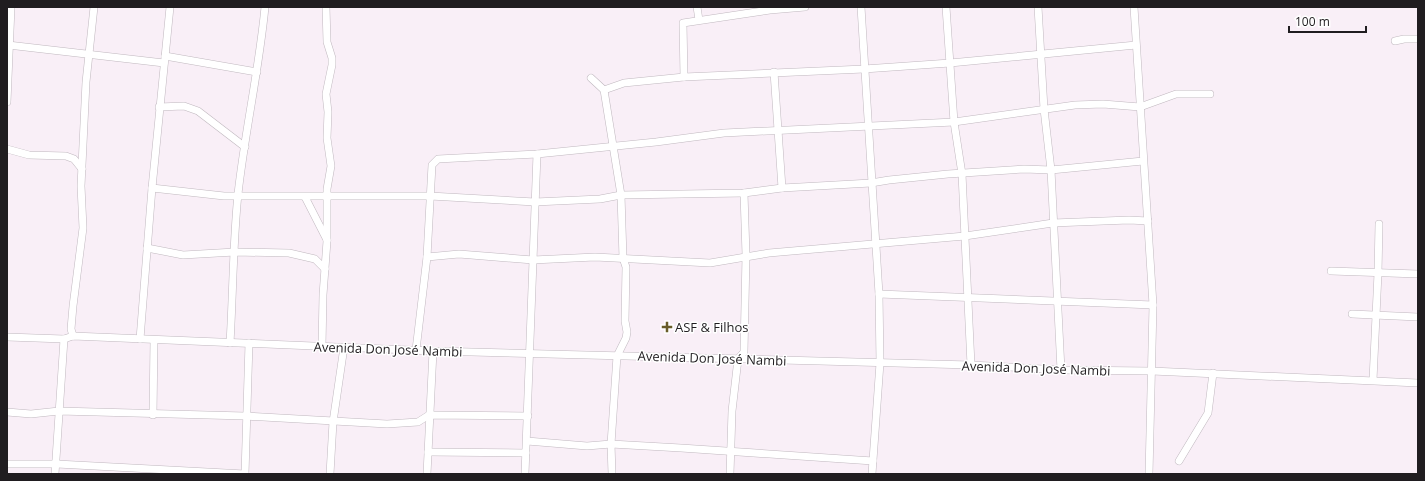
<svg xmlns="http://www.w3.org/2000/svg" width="1425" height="481" font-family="'Open Sans',sans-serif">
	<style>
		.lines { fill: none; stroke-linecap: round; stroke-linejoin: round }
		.minor-casing { stroke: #c0b8bf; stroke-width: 8 }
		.minor { stroke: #fff; stroke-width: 7 }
		.poi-dot { fill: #685c29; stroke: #fff; stroke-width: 1.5 }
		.labels { text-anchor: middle; stroke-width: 3; stroke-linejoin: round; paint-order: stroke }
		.poi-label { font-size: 13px; fill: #201d20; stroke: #fff; text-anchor: start }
		.street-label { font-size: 13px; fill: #201d20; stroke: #fff }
	</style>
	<rect width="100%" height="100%" fill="#f9eff7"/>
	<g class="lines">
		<!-- minor casing -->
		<g class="minor-casing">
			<g id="minor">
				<polyline points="697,7 699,20"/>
				<polyline points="861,7 879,294 880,363 872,474"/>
				<polyline points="946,7 954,122 962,174 971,365"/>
				<polyline points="1038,7 1044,109 1051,170 1061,370"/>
				<polyline points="1134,7 1153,305 1149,474"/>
				<polyline points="1395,41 1404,39 1418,39"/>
				<polyline points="8,45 164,63"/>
				<polyline points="165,56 257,72"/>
				<polyline points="774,72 782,188"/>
				<polyline points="684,77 683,23 770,10 805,7"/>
				<polyline points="591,78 604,90 621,195 623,258 626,267 625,321 627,332 626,338 617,356 611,444 612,474"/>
				<polyline points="604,90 624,83 684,77 864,69 950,63 1136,45"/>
				<polyline points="7,102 11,7"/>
				<polyline points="159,107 184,106 198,111 245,147"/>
				<polyline points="7,149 29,155 66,156 74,159 82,169"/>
				<polyline points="152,188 224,196 430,196 535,202 600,199 621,195 744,193 782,188 871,183 889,180 948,174 1024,169 1051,170 1143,161"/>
				<polyline points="305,197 327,240"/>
				<polyline points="147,248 183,255 235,252 289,253 315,259 325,269"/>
				<polyline points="427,257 459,254 533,260 595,257 710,263 769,253 965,236 1053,223 1129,220 1148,221"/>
				<polyline points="1331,271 1418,274"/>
				<polyline points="879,294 1153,305"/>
				<polyline points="1352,314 1418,317"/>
				<polyline points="73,336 71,329 73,306 83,228 81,186 86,82 94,7"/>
				<polyline points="7,337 64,339 73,336 433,351 971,365 1061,370 1152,371 1418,383"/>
				<polyline points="140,339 152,188 170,7"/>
				<path d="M230 343C233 293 233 243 238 194 245 131 259 70 265 7"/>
				<polyline points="322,346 323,295 327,241 327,189 331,166 327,138 328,112 326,94 332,65 332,58 327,42 326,7"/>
				<polyline points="416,350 427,257 432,165 438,159 537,154 656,142 724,133 954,122 1075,105 1103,104 1140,107 1176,94 1210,94"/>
				<polyline points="1373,380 1378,273 1379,224"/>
				<polyline points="7,412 31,414 59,411 245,416 387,424 418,422 429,415 528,416"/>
				<polyline points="153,415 154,340"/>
				<polyline points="527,441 587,446 611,444 681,448 873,461"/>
				<polyline points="428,452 526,453"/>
				<polyline points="1179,461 1208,413 1213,373"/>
				<polyline points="7,464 57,464 245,474"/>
				<polyline points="55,474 64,339"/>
				<polyline points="245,474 249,343"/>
				<polyline points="330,474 333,422 344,347"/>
				<polyline points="427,474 433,351"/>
				<polyline points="525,474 537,154"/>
				<polyline points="730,474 732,411 738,359 744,352 746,255 744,193"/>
			</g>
		</g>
		<!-- minor -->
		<use href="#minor" class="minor"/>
	</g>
	<!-- markers -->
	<path class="poi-dot" d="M665 321h4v4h4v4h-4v4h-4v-4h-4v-4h4z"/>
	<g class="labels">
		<!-- poi labels -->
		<g class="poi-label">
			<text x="675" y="332">ASF &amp; Filhos</text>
		</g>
		<!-- street labels -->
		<g class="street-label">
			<text transform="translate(388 349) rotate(2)" y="5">Avenida Don José Nambi</text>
			<text transform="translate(712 358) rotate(2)" y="5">Avenida Don José Nambi</text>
			<text transform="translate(1036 368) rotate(2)" y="5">Avenida Don José Nambi</text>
		</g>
	</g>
	<!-- border -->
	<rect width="1425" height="481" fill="none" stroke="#201d20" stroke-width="16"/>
	<!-- scale -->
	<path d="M1289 26v6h77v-6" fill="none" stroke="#201d20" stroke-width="2"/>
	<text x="1295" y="26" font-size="12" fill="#201d20" stroke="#ffffff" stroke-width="3" paint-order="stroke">100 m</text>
</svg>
